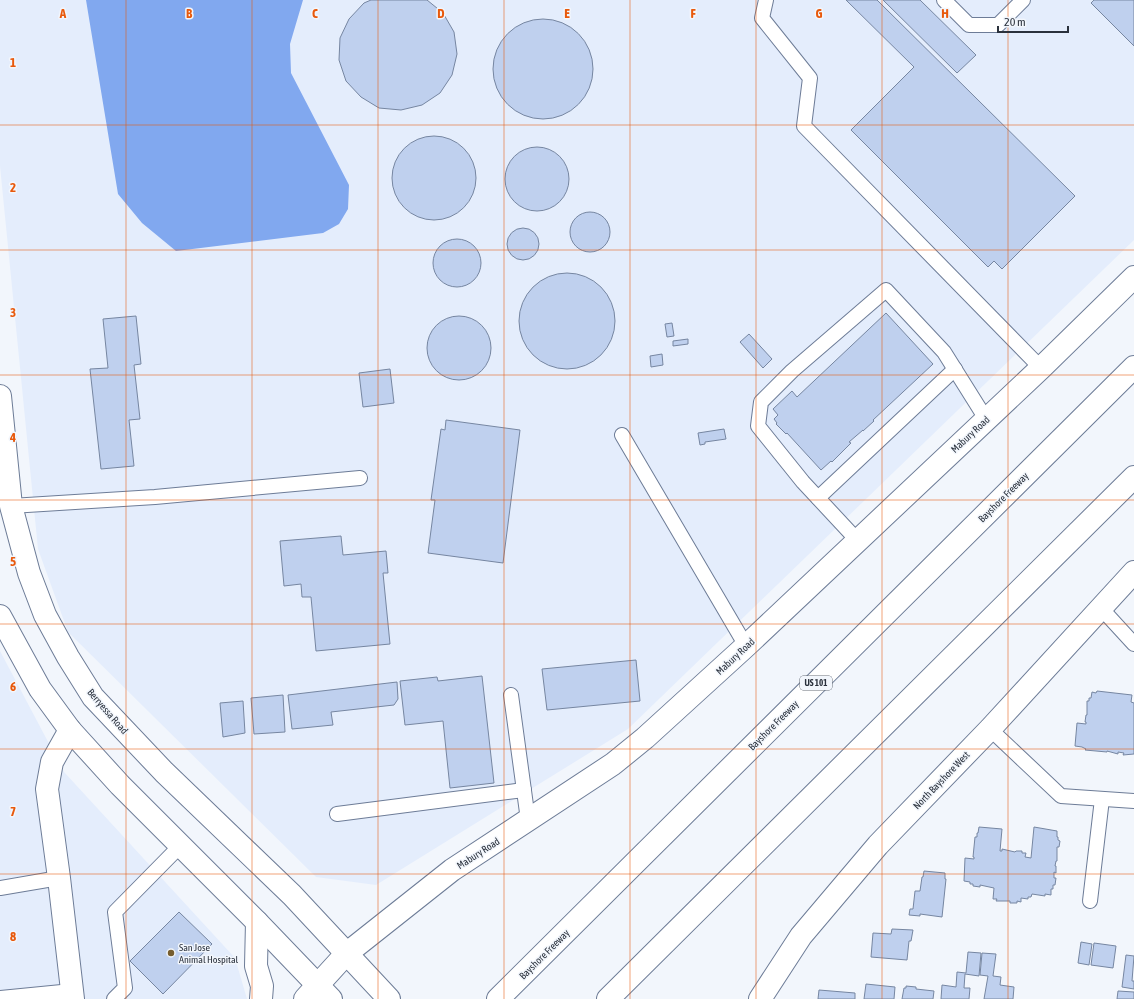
<svg xmlns="http://www.w3.org/2000/svg" width="1134" height="999" font-family="'Asap Condensed',sans-serif">
	<style>
		.built { fill: #e4edfc }
		.water { fill: #81a8ef }
		.building { fill: #bfd0ee; stroke: #7686a1 }
		.lines { fill: none; stroke-linecap: round; stroke-linejoin: round }
		.lane-casing { stroke: #6d7c97; stroke-width: 16 }
		.street-casing { stroke: #6d7c97; stroke-width: 24 }
		.secondary-casing { stroke: #6d7c97; stroke-width: 24 }
		.primary-casing { stroke: #6d7c97; stroke-width: 24 }
		.highway-casing { stroke: #6d7c97; stroke-width: 24 }
		.lane { stroke: #fff; stroke-width: 14 }
		.street { stroke: #fff; stroke-width: 22 }
		.secondary { stroke: #fff; stroke-width: 22 }
		.primary { stroke: #fff; stroke-width: 22 }
		.highway { stroke: #fff; stroke-width: 22 }
		.grid { fill: none; stroke: #e8590c; stroke-width: 1; stroke-opacity: 0.55 }
		.poi-dot { fill: #765d2e; stroke: #f2f6fc; stroke-width: 1.5 }
		.labels { text-anchor: middle; stroke-width: 3; stroke-linejoin: round; paint-order: stroke }
		.shield { fill: #f2f6fc; stroke: #666c76; stroke-width: 1 }
		.shield-label { font-size: 9px; font-weight: bold; fill: #2a313c }
		.street-label { font-size: 10px; fill: #2a313c; stroke: #f2f6fc }
		.poi-label { font-size: 10px; fill: #2a313c; stroke: #f2f6fc; text-anchor: start }
		.grid-label { font-size: 13px; text-anchor: middle; font-weight: bold; fill: #e8590c; stroke: #f2f6fc; stroke-width: 3; stroke-linejoin: round; paint-order: stroke }
	</style>
	<rect width="100%" height="100%" fill="#f2f6fc"/>
	<!-- built -->
	<g class="built">
		<polygon points="0,0 1134,0 1134,240 628,729 376,885 316,877 68,632 38,549 0,166"/>
		<polygon points="0,651 64,772 235,958 247,999 0,999"/>
	</g>
	<!-- water -->
	<polygon class="water" points="86,0 303,0 290,44 291,73 349,185 348,209 339,224 323,233 176,251 142,223 118,194"/>
	<!-- building -->
	<g class="building">
		<polygon points="371,0 427,0 443,13 454,32 457,54 452,75 440,93 422,105 401,110 379,108 361,97 346,81 339,60 340,38 349,19 364,3"/>
		<polygon points="846,0 877,0 1075,196 1002,269 994,261 988,267 851,130 914,67"/>
		<polygon points="883,0 920,0 976,55 957,73"/>
		<polygon points="1094,0 1134,0 1134,46 1091,3"/>
		<circle cx="543" cy="69" r="50"/>
		<circle cx="434" cy="178" r="42"/>
		<circle cx="537" cy="179" r="32"/>
		<circle cx="590" cy="232" r="20"/>
		<circle cx="523" cy="244" r="16"/>
		<circle cx="457" cy="263" r="24"/>
		<circle cx="567" cy="321" r="48"/>
		<polygon points="886,313 933,364 873,420 874,421 863,431 863,430 849,442 851,443 832,462 831,461 821,470 787,433 786,434 776,424 777,423 774,419 778,415 773,409 792,391 797,397"/>
		<circle cx="459" cy="348" r="32"/>
		<polygon points="136,316 141,364 134,365 140,419 129,420 134,466 101,469 90,369 108,368 103,319"/>
		<polygon points="672,323 674,336 667,337 665,324"/>
		<polygon points="749,334 772,359 763,368 740,342"/>
		<polygon points="688,339 688,344 673,346 673,341"/>
		<polygon points="662,354 663,365 651,367 650,356"/>
		<polygon points="390,369 394,403 363,407 359,373"/>
		<polygon points="446,420 520,430 503,563 428,553 435,500 431,500 441,429 445,430"/>
		<polygon points="724,429 726,439 705,442 705,444 700,445 698,433"/>
		<polygon points="341,536 343,555 386,551 388,573 383,573 390,644 316,651 311,597 302,597 301,584 284,586 280,541"/>
		<polygon points="636,660 640,701 547,710 542,669"/>
		<polygon points="482,676 494,783 450,788 443,721 405,725 400,681 437,677 438,681"/>
		<polygon points="397,682 398,699 394,705 331,712 333,725 292,729 288,695"/>
		<polygon points="1097,691 1132,695 1131,702 1134,703 1134,754 1123,755 1124,753 1118,752 1118,754 1107,751 1107,752 1085,750 1086,749 1082,747 1075,746 1077,723 1086,724 1086,722 1085,722 1086,715 1087,715 1087,701 1089,701 1089,698 1091,698 1092,692 1096,693"/>
		<polygon points="283,695 285,732 254,734 251,698"/>
		<polygon points="243,701 245,733 223,737 220,703"/>
		<polygon points="979,827 1002,829 1000,851 1002,851 1002,849 1015,852 1016,851 1022,851 1022,853 1026,853 1025,857 1031,858 1034,827 1057,831 1057,837 1058,837 1058,840 1060,841 1059,847 1057,847 1057,861 1056,861 1055,866 1056,866 1056,873 1054,872 1054,878 1056,878 1055,885 1053,885 1053,889 1051,889 1051,895 1045,894 1045,896 1032,894 1031,897 1028,897 1028,899 1021,898 1021,902 1017,901 1017,903 1010,903 1010,901 996,901 997,899 993,899 994,888 980,885 980,887 973,886 973,884 970,884 970,882 964,881 965,858 974,859 974,857 973,857 975,837 977,837 977,833 978,833"/>
		<polygon points="924,871 945,873 945,879 946,879 942,917 920,914 920,916 909,915 910,909 913,909 915,891 920,891 922,877 923,877"/>
		<polygon points="179,912 212,944 163,994 130,961"/>
		<polygon points="892,929 913,930 911,941 909,941 907,960 871,957 873,933 891,934"/>
		<polygon points="1081,942 1092,944 1089,965 1078,963"/>
		<polygon points="1094,943 1116,946 1113,968 1091,965"/>
		<polygon points="968,952 981,953 979,976 965,974 964,988 970,988 969,999 941,999 942,985 956,987 957,972 966,973"/>
		<polygon points="982,953 996,954 993,976 1001,977 1000,985 1014,987 1013,999 984,999 988,976 980,975"/>
		<polygon points="1126,955 1134,956 1132,981 1134,981 1134,989 1122,987"/>
		<polygon points="866,984 895,987 894,999 864,999"/>
		<polygon points="906,986 916,987 916,989 934,991 933,999 902,999 904,988 906,988"/>
		<polygon points="819,990 855,993 855,999 818,999"/>
		<polygon points="1118,991 1134,992 1134,999 1117,999"/>
	</g>
	<g class="lines">
		<!-- lane casing -->
		<g class="lane-casing">
			<g id="lane">
				<polyline points="766,0 762,18 810,78 804,126 1041,368"/>
				<polyline points="944,0 969,25 998,25 1023,0"/>
				<polyline points="622,435 746,646"/>
				<polyline points="818,498 955,369"/>
				<polyline points="11,506 155,497 360,478"/>
				<polyline points="857,540 803,482 758,426 761,402 792,371 886,290 944,352 986,419"/>
				<polyline points="1100,607 1134,644"/>
				<polyline points="511,695 528,820"/>
				<polyline points="990,729 1061,796 1134,801"/>
				<polyline points="337,814 524,790"/>
				<polyline points="0,888 59,878"/>
				<polyline points="1090,901 1102,799"/>
				<polyline points="0,998 72,991"/>
				<polyline points="114,999 125,988 115,912 180,846"/>
			</g>
		</g>
		<!-- street casing -->
		<g class="street-casing">
			<polyline id="street" points="70,730 52,762 47,789 59,878 73,999"/>
		</g>
		<!-- secondary casing -->
		<g class="secondary-casing">
			<g id="secondary">
				<polyline points="305,999 346,954 452,870 613,764 645,738 746,646 1041,368 1134,277"/>
				<polyline points="760,999 801,936 878,845 990,729 1134,572"/>
			</g>
		</g>
		<!-- primary casing -->
		<g class="primary-casing">
			<g id="primary">
				<polyline points="0,396 11,506 29,573 45,615 68,657 93,697 164,772 292,895 389,999"/>
				<polyline points="0,616 40,689 70,730 120,785 257,922 331,999"/>
				<polyline points="257,922 256,966 262,986 261,999"/>
			</g>
		</g>
		<!-- highway casing -->
		<g class="highway-casing">
			<g id="highway">
				<polyline points="498,999 1134,367"/>
				<polyline points="608,999 1134,477"/>
			</g>
		</g>
		<!-- lane -->
		<use href="#lane" class="lane"/>
		<!-- street -->
		<use href="#street" class="street"/>
		<!-- secondary -->
		<use href="#secondary" class="secondary"/>
		<!-- primary -->
		<use href="#primary" class="primary"/>
		<!-- highway -->
		<use href="#highway" class="highway"/>
	</g>
	<!-- grid -->
	<path class="grid" d="M126 0V999M252 0V999M378 0V999M504 0V999M630 0V999M756 0V999M882 0V999M1008 0V999M0 125H1134M0 250H1134M0 375H1134M0 500H1134M0 624H1134M0 749H1134M0 874H1134"/>
	<!-- markers -->
	<circle class="poi-dot" cx="171" cy="953" r="4"/>
	<g class="labels">
		<!-- shield labels -->
		<rect class="shield" x="800" y="676" width="32" height="14" rx="3"/>
		<g class="shield-label">
			<text x="816" y="686">US 101</text>
		</g>
		<!-- street labels -->
		<g class="street-label">
			<text transform="translate(970 434) rotate(-43)" y="4">Mabury Road</text>
			<text transform="translate(1003 497) rotate(-45)" y="4">Bayshore Freeway</text>
			<text transform="translate(735 656) rotate(-43)" y="4">Mabury Road</text>
			<text transform="translate(108 711) rotate(49)" y="4">Berryessa Road</text>
			<text transform="translate(773 725) rotate(-45)" y="4">Bayshore Freeway</text>
			<text transform="translate(941 780) rotate(-46)" y="4">North Bayshore West</text>
			<text transform="translate(478 853) rotate(-33)" y="4">Mabury Road</text>
			<text transform="translate(544 954) rotate(-45)" y="4">Bayshore Freeway</text>
		</g>
		<!-- poi labels -->
		<g class="poi-label">
			<text x="179" y="951">San Jose<tspan x="179" dy="12">Animal Hospital</tspan></text>
		</g>
	</g>
	<g class="grid-label">
		<text x="63" y="18">A</text>
		<text x="189" y="18">B</text>
		<text x="315" y="18">C</text>
		<text x="441" y="18">D</text>
		<text x="567" y="18">E</text>
		<text x="693" y="18">F</text>
		<text x="819" y="18">G</text>
		<text x="945" y="18">H</text>
		<text x="13" y="67">1</text>
		<text x="13" y="192">2</text>
		<text x="13" y="317">3</text>
		<text x="13" y="442">4</text>
		<text x="13" y="566">5</text>
		<text x="13" y="691">6</text>
		<text x="13" y="816">7</text>
		<text x="13" y="941">8</text>
	</g>
	<!-- scale -->
	<path d="M998 26v6h70v-6" fill="none" stroke="#2a313c" stroke-width="2"/>
	<text x="1004" y="26" font-size="12" fill="#2a313c" stroke="#f2f6fc" stroke-width="3" paint-order="stroke">20 m</text>
</svg>
